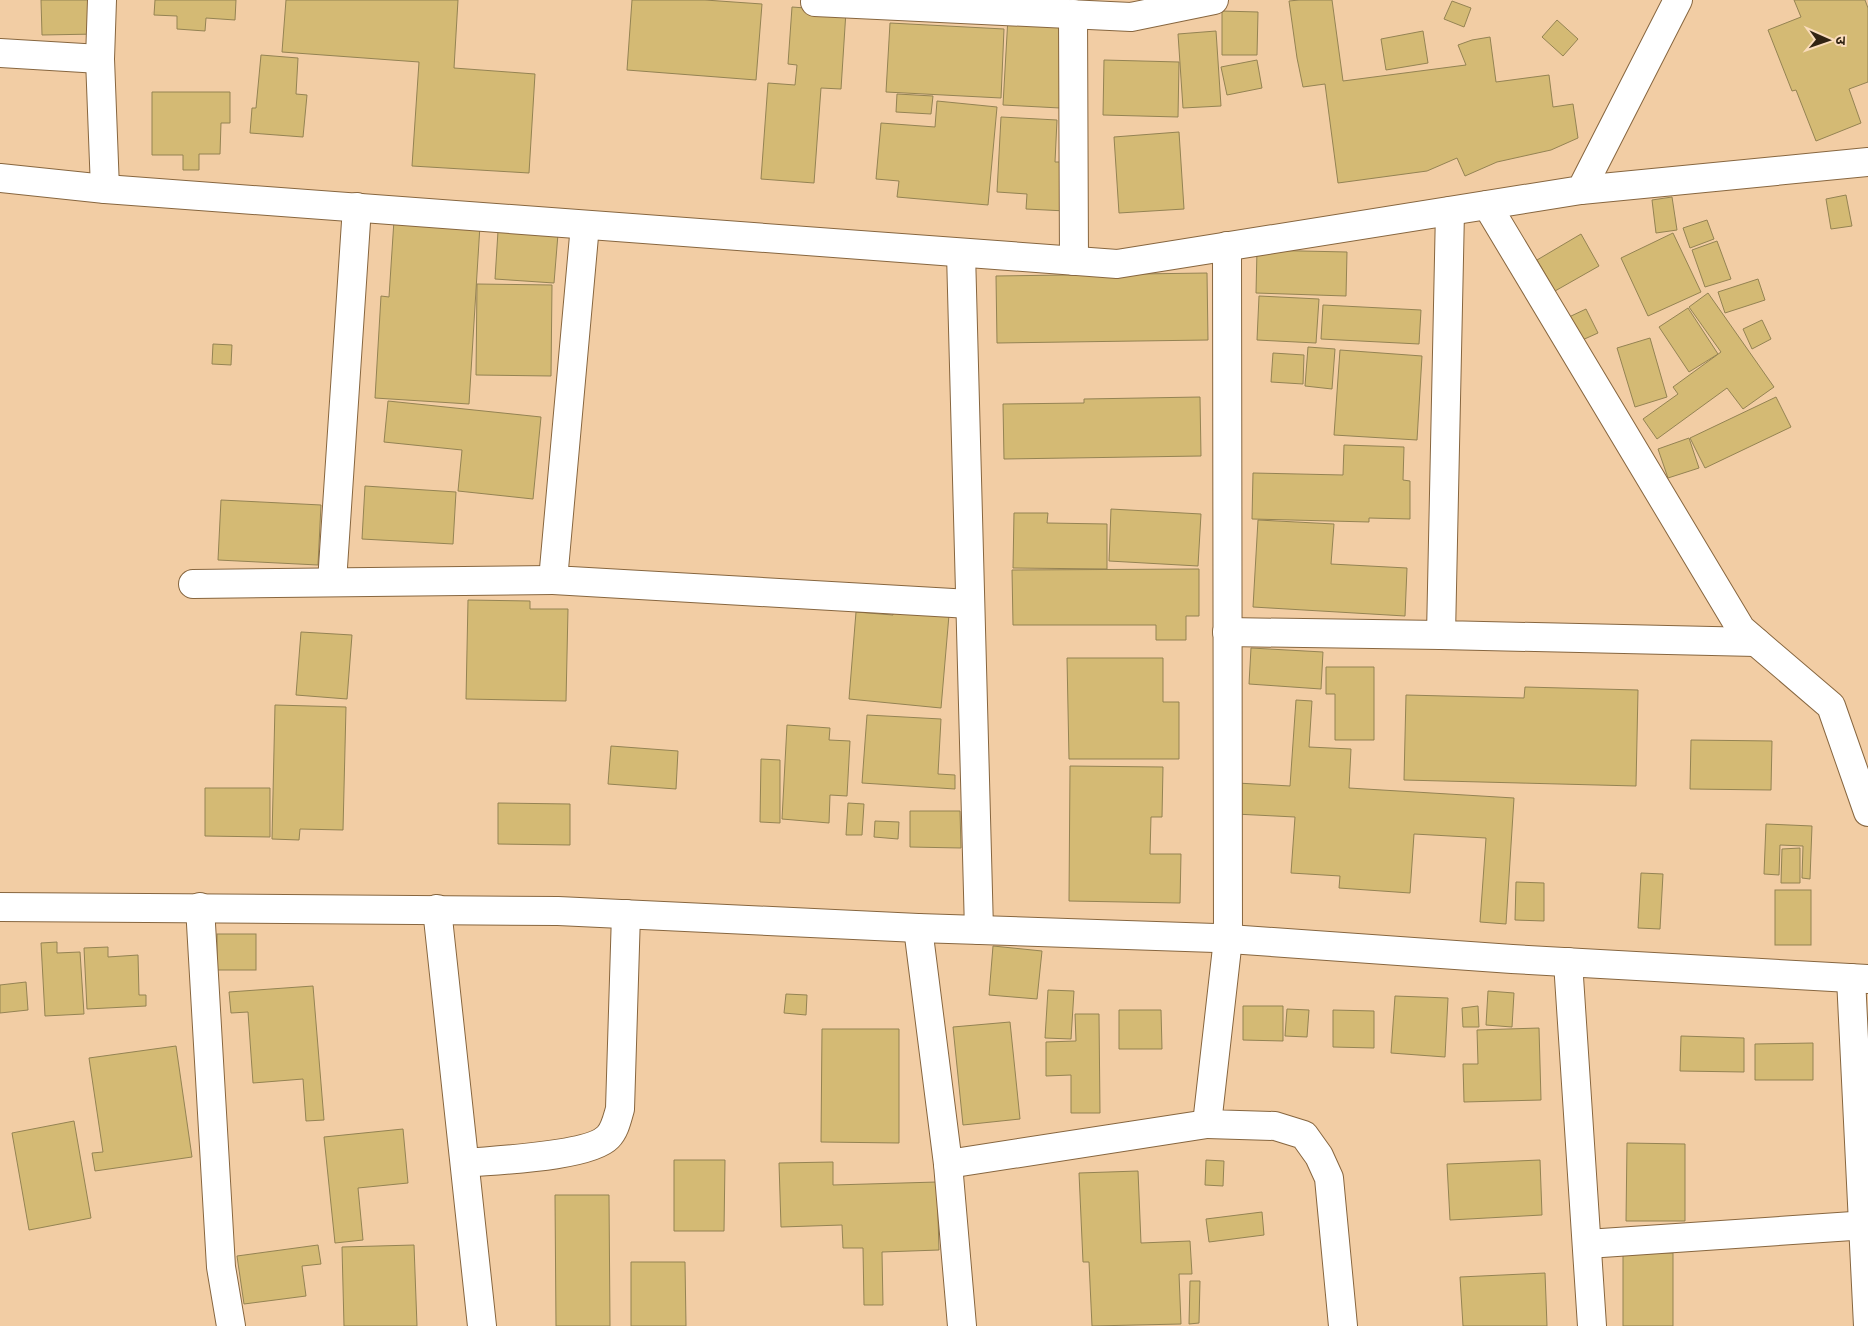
<svg xmlns="http://www.w3.org/2000/svg" width="1868" height="1326" font-family="'Fira Sans Condensed','Noto Sans Devanagari',sans-serif">
	<style>
		.building { fill: #d4ba74; stroke: #948353 }
		.lines { fill: none; stroke-linecap: round; stroke-linejoin: round }
		.minor-casing { stroke: #87663f; stroke-width: 30 }
		.minor { stroke: #fff; stroke-width: 28 }
	</style>
	<rect width="100%" height="100%" fill="#f2cda4"/>
	<!-- building -->
	<g class="building">
		<polygon points="41,0 97,0 97,34 42,35"/>
		<polygon points="155,0 236,0 235,20 206,18 205,31 177,29 177,16 154,15"/>
		<polygon points="286,0 458,0 454,68 535,74 529,173 412,166 419,62 282,52"/>
		<polygon points="632,0 705,0 762,4 756,80 627,70"/>
		<polygon points="1299,0 1332,0 1343,81 1466,65 1458,45 1472,40 1490,37 1496,82 1549,75 1553,107 1573,104 1578,138 1551,150 1497,162 1465,176 1457,158 1427,171 1338,183 1325,84 1303,87 1297,58 1289,1"/>
		<polygon points="1794,0 1865,0 1868,8 1868,82 1849,89 1861,123 1816,141 1796,90 1792,91 1768,30 1801,17"/>
		<polygon points="1452,1 1471,8 1464,27 1444,19"/>
		<polygon points="792,7 846,11 841,89 821,88 814,183 761,179 768,83 795,85 797,65 788,64"/>
		<polygon points="1222,11 1258,12 1257,55 1222,55"/>
		<polygon points="1008,17 1065,20 1060,108 1003,105"/>
		<polygon points="1557,20 1578,39 1563,56 1542,37"/>
		<polygon points="890,23 1004,29 1001,98 886,92"/>
		<polygon points="1216,31 1221,106 1183,108 1178,34"/>
		<polygon points="1423,31 1428,63 1386,70 1381,39"/>
		<polygon points="261,55 298,58 296,94 307,95 303,137 250,133 252,108 256,108"/>
		<polygon points="1104,60 1179,62 1178,117 1103,115"/>
		<polygon points="1257,60 1262,88 1227,95 1221,67"/>
		<polygon points="152,92 230,92 230,123 221,123 220,154 199,154 199,170 183,170 183,155 152,155"/>
		<polygon points="897,94 933,96 931,114 896,112"/>
		<polygon points="937,101 997,107 988,205 897,197 899,181 876,179 881,123 935,127"/>
		<polygon points="1001,117 1057,120 1055,162 1070,162 1066,211 1026,209 1027,194 997,192"/>
		<polygon points="1179,132 1184,209 1119,213 1114,137"/>
		<polygon points="1846,195 1852,226 1831,229 1826,199"/>
		<polygon points="1672,197 1677,230 1656,233 1652,200"/>
		<polygon points="394,220 480,225 469,404 375,398 381,296 389,297"/>
		<polygon points="1707,220 1714,239 1690,248 1683,228"/>
		<polygon points="498,231 558,234 554,283 495,279"/>
		<polygon points="1673,233 1701,292 1648,316 1621,258"/>
		<polygon points="1581,234 1599,266 1555,291 1537,260"/>
		<polygon points="1717,241 1731,279 1705,287 1692,250"/>
		<polygon points="1257,250 1347,252 1346,296 1256,293"/>
		<polygon points="1207,273 1208,340 997,343 996,276"/>
		<polygon points="1758,279 1765,300 1725,313 1718,292"/>
		<polygon points="477,284 552,285 551,376 476,375"/>
		<polygon points="1708,293 1774,387 1743,409 1727,388 1657,439 1643,419 1678,394 1673,387 1721,352 1689,307"/>
		<polygon points="1259,296 1319,299 1316,343 1257,340"/>
		<polygon points="1323,305 1421,310 1419,344 1321,339"/>
		<polygon points="1688,308 1718,354 1689,372 1659,327"/>
		<polygon points="1586,309 1598,333 1580,341 1569,317"/>
		<polygon points="1762,320 1771,339 1752,349 1743,329"/>
		<polygon points="1650,338 1667,397 1635,407 1617,348"/>
		<polygon points="213,344 232,345 231,365 212,364"/>
		<polygon points="1308,347 1335,349 1332,389 1305,386"/>
		<polygon points="1340,350 1422,356 1417,440 1334,435"/>
		<polygon points="1273,353 1304,355 1303,384 1271,382"/>
		<polygon points="1200,397 1201,456 1004,459 1003,404 1084,403 1084,399"/>
		<polygon points="1776,397 1791,427 1705,468 1690,438"/>
		<polygon points="388,401 541,417 533,499 458,491 462,450 384,442"/>
		<polygon points="1689,438 1699,468 1668,478 1658,449"/>
		<polygon points="1344,445 1404,447 1403,480 1410,481 1410,519 1369,518 1369,522 1252,519 1253,473 1343,475"/>
		<polygon points="365,486 456,492 453,544 362,539"/>
		<polygon points="221,500 321,505 318,565 218,560"/>
		<polygon points="1111,509 1201,514 1198,566 1109,561"/>
		<polygon points="1014,513 1048,513 1047,523 1107,524 1107,569 1013,568"/>
		<polygon points="1258,520 1334,524 1331,564 1407,568 1405,616 1253,607"/>
		<polygon points="1199,569 1199,616 1186,616 1186,640 1156,640 1156,625 1013,625 1012,570"/>
		<polygon points="468,600 530,601 530,609 568,609 566,701 466,699"/>
		<polygon points="894,603 949,615 941,708 849,699 856,612 893,615"/>
		<polygon points="301,632 352,635 347,699 296,695"/>
		<polygon points="1251,648 1323,652 1321,689 1249,684"/>
		<polygon points="1067,658 1163,658 1163,702 1179,702 1179,759 1069,759"/>
		<polygon points="1326,667 1374,667 1374,740 1335,740 1335,694 1326,694"/>
		<polygon points="1525,687 1638,690 1636,786 1404,780 1406,695 1524,698"/>
		<polygon points="1296,700 1312,701 1309,747 1351,749 1349,788 1514,798 1506,924 1480,922 1486,838 1414,834 1410,893 1339,888 1340,876 1291,873 1295,817 1235,814 1237,783 1290,786"/>
		<polygon points="275,705 346,707 343,830 300,829 299,840 272,839"/>
		<polygon points="867,715 941,719 938,774 955,775 955,789 862,783"/>
		<polygon points="787,725 830,728 829,740 850,741 847,796 830,795 829,823 782,819"/>
		<polygon points="1691,740 1772,741 1771,790 1690,789"/>
		<polygon points="611,746 678,751 676,789 608,784"/>
		<polygon points="761,759 780,760 780,823 760,822"/>
		<polygon points="1070,766 1163,767 1162,817 1151,817 1150,854 1181,854 1180,903 1069,901"/>
		<polygon points="205,788 270,788 270,837 205,836"/>
		<polygon points="498,803 570,804 570,845 498,844"/>
		<polygon points="848,803 864,804 862,835 846,835"/>
		<polygon points="910,811 960,811 961,848 910,847"/>
		<polygon points="875,821 899,822 898,839 874,837"/>
		<polygon points="1766,824 1812,826 1810,879 1802,878 1803,846 1780,845 1779,875 1764,874"/>
		<polygon points="1800,848 1800,883 1781,883 1782,849"/>
		<polygon points="1641,873 1663,874 1660,929 1638,928"/>
		<polygon points="1516,882 1544,883 1544,921 1515,920"/>
		<rect x="1775" y="890" width="36" height="55"/>
		<rect x="217" y="934" width="39" height="36"/>
		<polygon points="57,942 57,953 80,952 84,1014 45,1016 41,943"/>
		<polygon points="993,946 1042,951 1037,999 989,995"/>
		<polygon points="108,947 108,957 138,955 139,995 146,995 146,1006 87,1009 84,948"/>
		<polygon points="26,982 28,1010 0,1013 0,985"/>
		<polygon points="313,986 324,1120 306,1121 303,1079 253,1083 248,1012 231,1013 229,992"/>
		<polygon points="1048,990 1074,991 1071,1039 1045,1038"/>
		<polygon points="1488,991 1514,993 1512,1027 1486,1025"/>
		<polygon points="786,994 807,995 806,1015 784,1013"/>
		<polygon points="1395,996 1448,998 1445,1057 1391,1053"/>
		<polygon points="1243,1006 1283,1006 1283,1041 1243,1040"/>
		<polygon points="1478,1006 1479,1027 1463,1027 1462,1008"/>
		<polygon points="1287,1009 1309,1010 1307,1037 1285,1036"/>
		<polygon points="1119,1010 1161,1010 1162,1049 1119,1049"/>
		<polygon points="1333,1010 1374,1011 1374,1048 1333,1047"/>
		<polygon points="1075,1014 1099,1014 1100,1113 1071,1113 1071,1075 1046,1076 1046,1042 1076,1041"/>
		<polygon points="1010,1022 1020,1119 963,1125 953,1027"/>
		<polygon points="1539,1028 1541,1100 1464,1102 1463,1064 1478,1064 1477,1030"/>
		<polygon points="822,1029 899,1029 899,1143 821,1142"/>
		<polygon points="1681,1036 1744,1038 1744,1072 1680,1071"/>
		<polygon points="1813,1043 1813,1080 1755,1080 1755,1044"/>
		<polygon points="176,1046 192,1157 95,1171 92,1153 103,1152 89,1058"/>
		<polygon points="74,1121 91,1218 29,1230 12,1133"/>
		<polygon points="403,1129 408,1183 358,1188 363,1240 335,1243 324,1137"/>
		<polygon points="1627,1143 1685,1144 1685,1221 1626,1221"/>
		<polygon points="674,1160 725,1160 724,1231 674,1231"/>
		<polygon points="1206,1160 1224,1161 1223,1186 1205,1185"/>
		<polygon points="1540,1160 1542,1215 1450,1220 1447,1164"/>
		<polygon points="833,1162 833,1185 937,1182 939,1250 882,1252 883,1305 864,1305 863,1248 843,1248 842,1225 781,1227 779,1163"/>
		<polygon points="1138,1171 1141,1243 1190,1241 1192,1274 1179,1274 1181,1324 1092,1326 1089,1262 1083,1262 1079,1173"/>
		<polygon points="555,1195 609,1195 610,1326 556,1326"/>
		<polygon points="1262,1212 1264,1235 1209,1242 1206,1219"/>
		<polygon points="318,1245 321,1264 302,1266 306,1296 244,1304 237,1256"/>
		<polygon points="414,1245 417,1326 344,1326 342,1247"/>
		<polygon points="1623,1252 1673,1253 1673,1326 1623,1326"/>
		<polygon points="631,1262 685,1262 686,1326 631,1326"/>
		<polygon points="1545,1273 1547,1326 1463,1326 1460,1277"/>
		<polygon points="1190,1281 1200,1281 1199,1323 1189,1324"/>
	</g>
	<g class="lines">
		<!-- minor casing -->
		<g class="minor-casing">
			<g id="minor">
				<polyline points="102,0 100,59 105,189"/>
				<polyline points="815,2 1131,17 1214,0"/>
				<polyline points="1073,14 1074,261"/>
				<polyline points="0,53 100,59"/>
				<polyline points="0,178 105,189 1117,264 1581,190 1678,0"/>
				<polyline points="1581,190 1868,162"/>
				<polyline points="1487,205 1741,629 1831,706 1868,812"/>
				<polyline points="1450,211 1441,635 1756,642"/>
				<polyline points="585,225 553,580 970,604"/>
				<polyline points="1227,246 1228,939 1207,1124 1275,1126 1304,1135 1319,1156 1329,1178 1343,1326"/>
				<polyline points="961,253 979,930"/>
				<polyline points="332,582 357,207"/>
				<polyline points="193,584 553,580"/>
				<polyline points="1227,632 1441,635"/>
				<polyline points="0,907 558,911 918,928 1215,938 1512,959 1868,979"/>
				<polyline points="200,907 221,1267 231,1326"/>
				<polyline points="437,909 482,1326"/>
				<polyline points="918,928 948,1164 962,1326"/>
				<polyline points="1568,962 1592,1326"/>
				<polyline points="1851,978 1868,1326"/>
				<path d="M465 1163C495 1160 589 1157 608 1137 615 1130 617 1119 620 1109L626 914"/>
				<polyline points="948,1164 1207,1124"/>
				<polyline points="1587,1244 1868,1225"/>
			</g>
		</g>
		<!-- minor -->
		<use href="#minor" class="minor"/>
	</g>
	<!-- north arrow -->
	<g transform="translate(1828 40) rotate(92)" stroke="#fadcbb" stroke-width="4" paint-order="stroke">
	<path d="M0-4L9 19L0 12L-9 19Z" fill="#312313"/>
	<text y="-8" font-size="14" font-weight="bold" text-anchor="middle" fill="#312313">उ</text>
	</g>
</svg>
